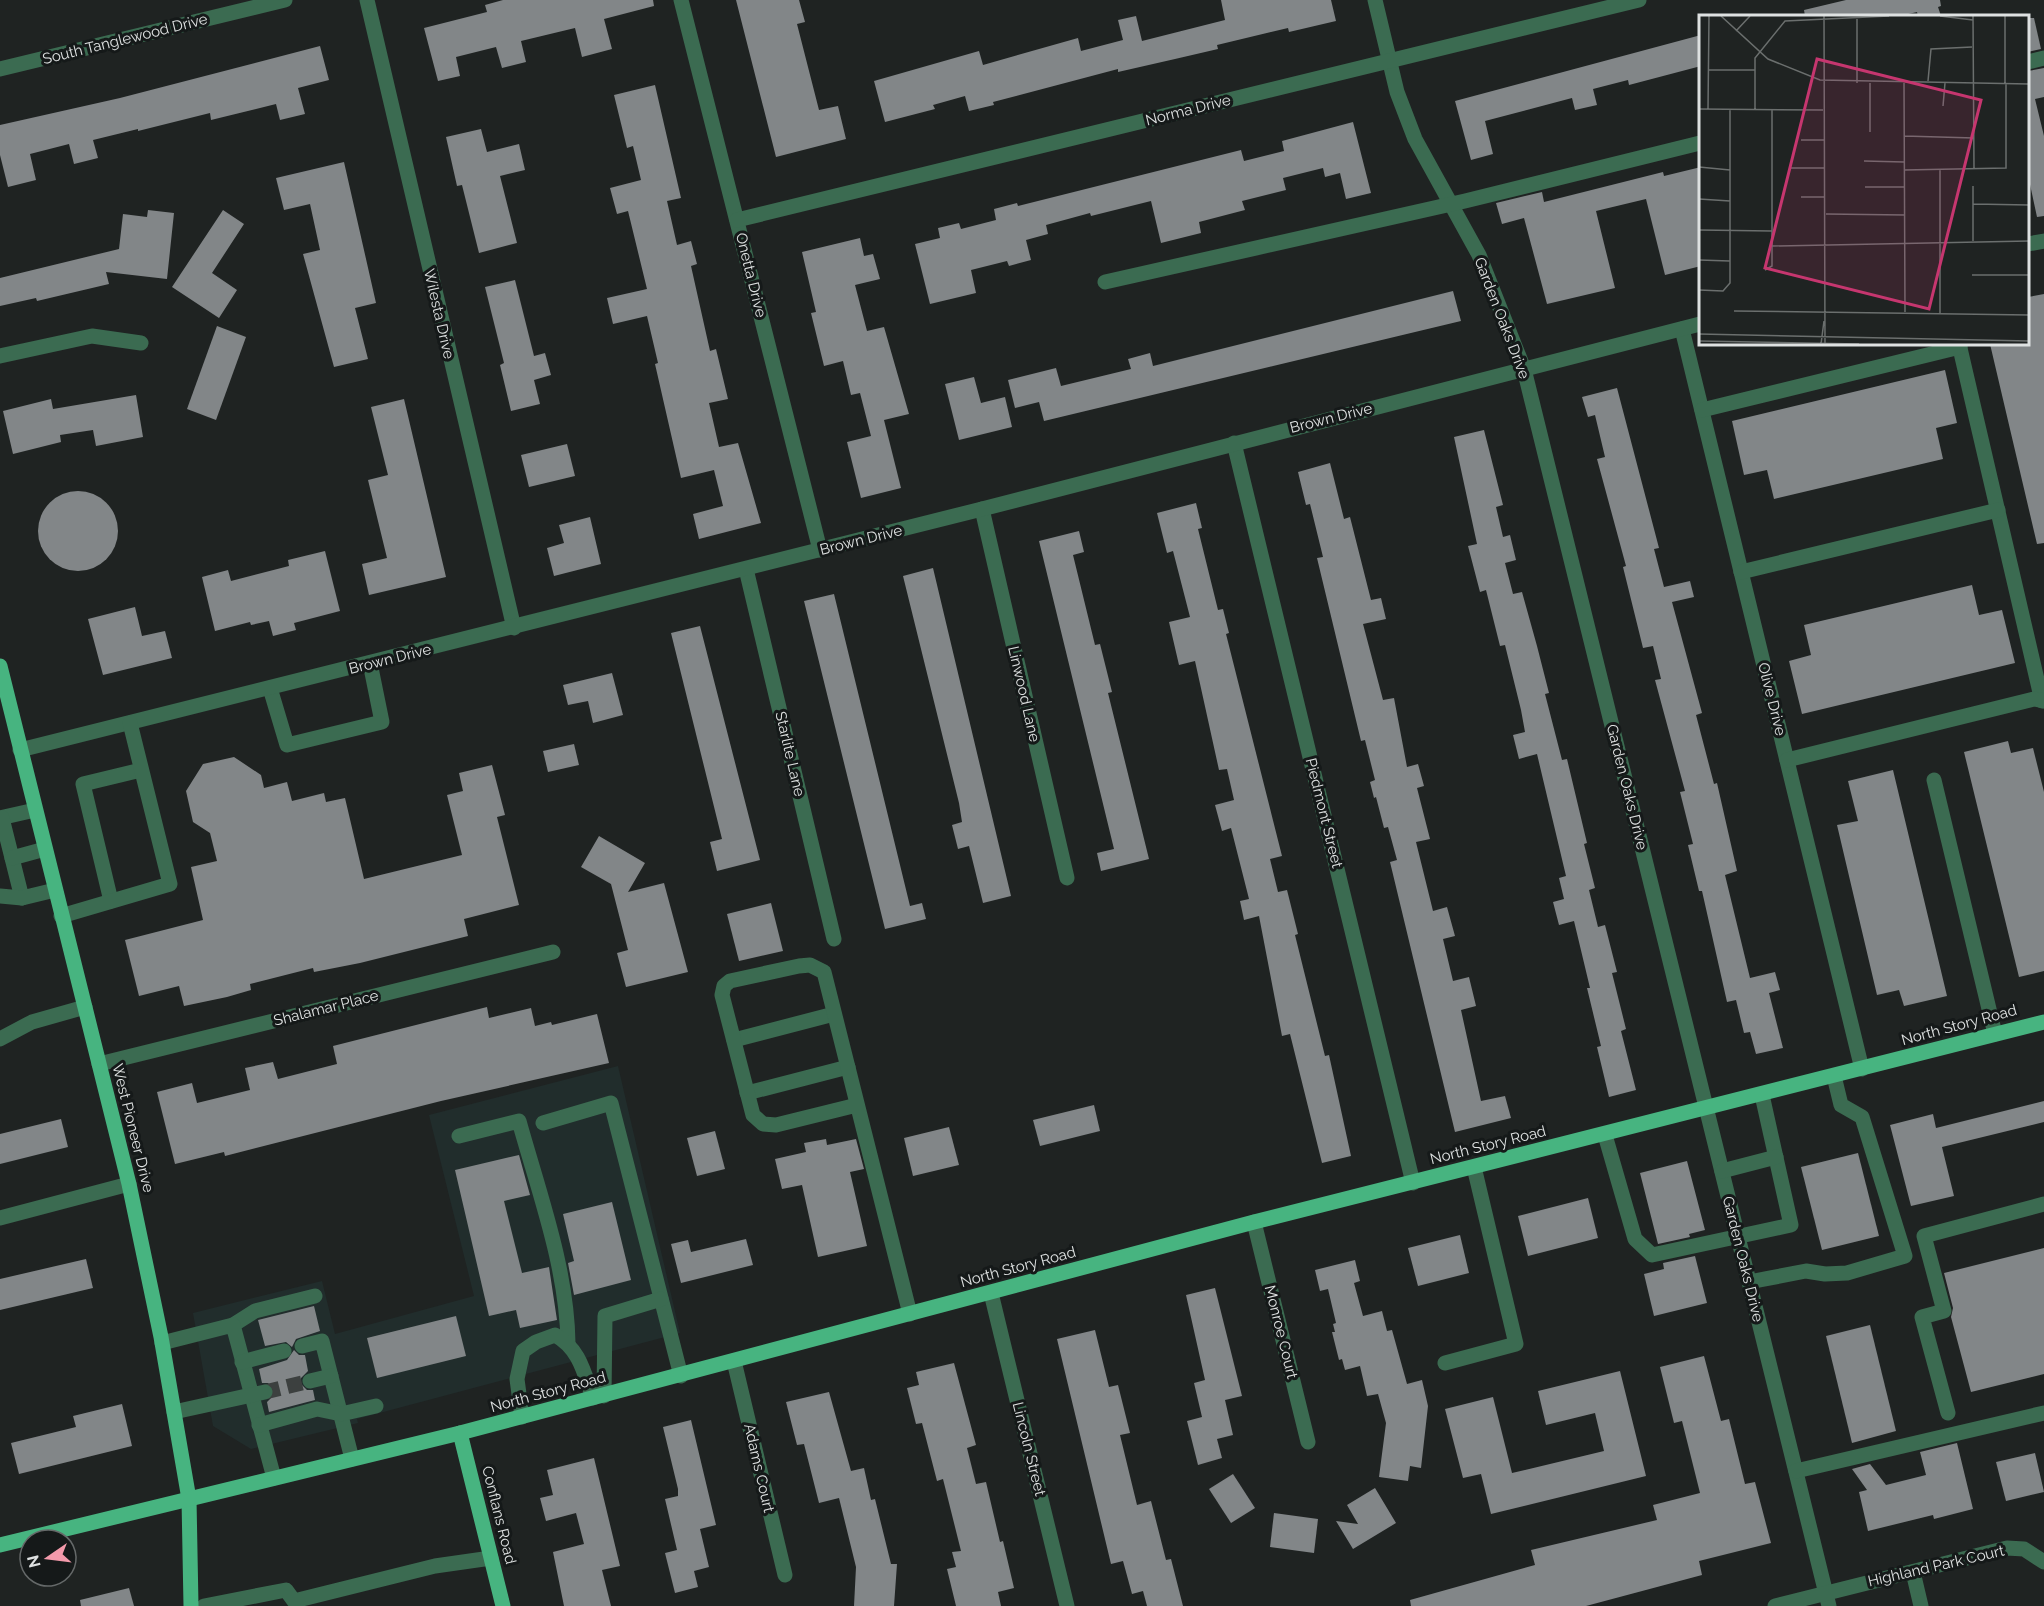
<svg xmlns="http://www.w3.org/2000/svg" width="2044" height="1606" font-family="Raleway,sans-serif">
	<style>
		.built { fill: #212d2c }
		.building { fill: #828688 }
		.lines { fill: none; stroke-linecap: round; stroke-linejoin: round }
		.minor-tunnel { stroke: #3c403f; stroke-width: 15; stroke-dasharray: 15 8; stroke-linecap: butt }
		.minor { stroke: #3b6b51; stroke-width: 15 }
		.major { stroke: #47b480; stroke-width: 15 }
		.labels { text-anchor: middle; stroke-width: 6; stroke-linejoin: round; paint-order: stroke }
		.street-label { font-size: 15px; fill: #dee1e1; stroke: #151919 }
		.inset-road { fill: none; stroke: #6b6f6e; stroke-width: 1.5 }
		.view { fill: #c6366f; fill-opacity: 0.15; stroke: #c6366f; stroke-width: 3 }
		.inset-edge { fill: none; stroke: #dee1e1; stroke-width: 3 }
	</style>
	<rect width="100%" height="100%" fill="#1f2322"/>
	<!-- built -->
	<polygon class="built" points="618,1066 680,1333 357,1419 358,1423 251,1449 213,1426 193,1313 322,1281 335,1334 474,1296 429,1115"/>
	<!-- building -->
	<g class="building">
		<polygon points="503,0 653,0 654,6 604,19 612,49 582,57 575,28 521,41 526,62 502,68 496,47 456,57 460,76 438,81 424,28 487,12 485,5"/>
		<polygon points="736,0 799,0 805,22 797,24 819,110 838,106 846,139 776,157"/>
		<polygon points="1221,0 1331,0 1336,21 1289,32 1288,28 1217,45 1218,49 1175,59 1118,72 1118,69 993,102 994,105 969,111 965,96 933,105 935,109 885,122 874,81 979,51 983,65 1078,38 1081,51 1123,40 1118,20 1136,16 1142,41 1225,20"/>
		<polygon points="1846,0 1940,0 1941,6 1938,7 1941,16 1918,16 1917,12 1900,16 1805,16 1804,10"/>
		<polygon points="2028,18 2034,18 2041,49 2028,52"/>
		<polygon points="1701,35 1701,66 1629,85 1628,80 1593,89 1597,105 1575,110 1572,98 1485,121 1493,154 1471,160 1455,101"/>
		<polygon points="320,46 329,80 298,88 305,114 280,120 276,104 211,120 210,113 138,131 138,129 93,140 98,158 74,164 69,144 30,154 36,180 8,187 0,155 0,125 120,98"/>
		<polygon points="2044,68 2044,97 2035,99 2044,136 2044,216 2037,217 2028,175 2028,71"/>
		<polygon points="655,85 681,198 667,201 677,245 691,241 697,264 691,266 710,351 716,349 728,399 709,403 719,447 738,443 761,523 699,539 693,514 723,506 714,470 681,478 655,364 658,363 647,316 613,324 607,298 647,289 628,211 617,214 610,188 641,180 633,146 627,148 614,95"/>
		<polygon points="1353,122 1371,193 1346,199 1340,173 1325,177 1323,168 1283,178 1286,190 1242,201 1245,210 1199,222 1201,233 1161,243 1151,201 1091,216 1090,213 1046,225 1048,234 1026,240 1031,260 1009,266 1007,261 971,270 976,293 930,304 915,244 940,238 938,228 959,223 961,229 996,220 994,209 1017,203 1018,206 1241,150 1244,161 1284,151 1282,141"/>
		<polygon points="481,129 487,152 519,144 525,170 500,176 517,243 479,253 462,185 457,186 446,137"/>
		<polygon points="344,162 376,303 355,308 368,359 334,367 303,254 320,250 310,204 284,210 276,178"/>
		<polygon points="1701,167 1701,266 1665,275 1646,199 1596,211 1615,288 1547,304 1524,218 1502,224 1496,203 1542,192 1544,202 1663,172 1664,176"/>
		<polygon points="148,210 174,213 167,279 106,272 109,284 37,301 36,298 0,306 0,278 119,249 123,214 147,217"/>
		<polygon points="223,210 244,224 212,273 237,290 219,318 172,287"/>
		<polygon points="860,238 864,256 873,254 880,279 855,285 867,331 884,327 909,414 884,420 901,488 861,498 847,442 871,436 860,393 851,395 843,361 824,366 811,313 816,312 802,252"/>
		<polygon points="515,280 534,356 545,353 551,375 534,380 540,404 511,411 500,365 504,363 485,287"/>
		<polygon points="1453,291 1461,321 1044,421 1039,402 1015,408 1008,380 1056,368 1061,386 1131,369 1128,359 1150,353 1153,366"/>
		<polygon points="2044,294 2044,543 2037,544 1990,344 2028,344 2028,297"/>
		<polygon points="217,326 246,337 216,420 187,409"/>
		<polygon points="1945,370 1957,423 1936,428 1943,459 1774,499 1767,470 1744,475 1732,421"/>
		<polygon points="974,377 981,403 1005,397 1012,427 959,440 945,384"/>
		<polygon points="1617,388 1659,548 1654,549 1664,587 1690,581 1694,597 1672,602 1702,713 1696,715 1714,784 1717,783 1737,871 1725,875 1750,978 1775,972 1780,990 1769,993 1783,1048 1756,1054 1750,1032 1744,1033 1736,1000 1727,1002 1702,891 1699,891 1688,845 1693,844 1680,792 1685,791 1655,680 1661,679 1653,646 1643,648 1623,567 1626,566 1597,459 1605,457 1595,415 1588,417 1582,397"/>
		<polygon points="136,395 143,437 96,446 93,430 60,435 61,442 13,454 3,411 51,399 53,409"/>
		<polygon points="404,399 446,577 369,595 362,564 387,558 368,480 388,475 371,407"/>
		<polygon points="1484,430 1503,505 1496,507 1503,537 1510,535 1516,560 1505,563 1513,594 1522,592 1537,646 1549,693 1545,694 1562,760 1567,759 1587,843 1584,844 1595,888 1589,890 1598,927 1605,925 1617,972 1612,973 1626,1029 1621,1031 1636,1090 1609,1097 1597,1047 1601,1046 1587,988 1590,988 1574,921 1559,925 1553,902 1564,899 1559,878 1566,876 1537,754 1519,759 1513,735 1525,732 1521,710 1505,645 1500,646 1486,590 1480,592 1468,546 1477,544 1454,437"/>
		<polygon points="567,444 575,476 529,487 521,455"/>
		<polygon points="1330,463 1344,519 1350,517 1371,600 1381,598 1386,619 1363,624 1383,700 1394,698 1407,767 1418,764 1424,786 1417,788 1430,839 1416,842 1433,911 1447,907 1455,936 1443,939 1453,981 1469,977 1476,1006 1461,1010 1481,1101 1505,1096 1511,1118 1455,1132 1390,862 1397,860 1388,827 1384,828 1376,797 1374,798 1370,782 1375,780 1365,740 1361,741 1317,558 1323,557 1310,504 1306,505 1298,472"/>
		<circle cx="78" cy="531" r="40"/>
		<polygon points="1196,503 1202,528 1198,529 1218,610 1223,609 1229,633 1226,634 1282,856 1270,859 1278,892 1287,890 1298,934 1295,935 1325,1056 1329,1055 1351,1156 1322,1163 1290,1034 1282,1036 1259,916 1244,920 1240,901 1249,899 1231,828 1222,831 1215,805 1234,800 1227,769 1219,770 1195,661 1179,665 1169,622 1190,617 1173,551 1167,553 1157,513"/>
		<polygon points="590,517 601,564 554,576 547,548 564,543 559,525"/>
		<polygon points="1079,531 1084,552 1073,555 1095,645 1100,644 1112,692 1108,693 1149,859 1101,871 1097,853 1114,849 1039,541"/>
		<polygon points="325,551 340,611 294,623 296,630 273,636 269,621 251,625 250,622 215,631 202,577 228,570 231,581 289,566 288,560"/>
		<polygon points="933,568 1011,896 983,903 969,846 958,849 952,825 962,822 959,803 903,576"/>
		<polygon points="1972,585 1979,615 2002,610 2015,663 1802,714 1789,661 1811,655 1804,625"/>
		<polygon points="834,594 910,906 922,903 926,919 885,929 804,601"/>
		<polygon points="135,607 142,636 165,631 172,658 103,675 88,619"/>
		<polygon points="700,626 760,860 717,871 710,842 722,839 671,633"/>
		<polygon points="612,673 623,715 593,723 588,701 568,705 563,685"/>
		<polygon points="2008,741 2011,753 2033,748 2044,792 2044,971 2019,977 1964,752"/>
		<polygon points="574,744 579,765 548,772 543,751"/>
		<polygon points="234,757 261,775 264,788 287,782 292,801 324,793 326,802 345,798 364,879 462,855 447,795 463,791 459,773 492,765 505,815 497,817 519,905 464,919 468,936 360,963 314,972 313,968 250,984 251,990 227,997 184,1006 179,986 139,996 125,940 203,920 191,867 217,861 210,833 193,822 186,791 203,764"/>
		<polygon points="1893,770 1947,996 1904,1006 1899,990 1877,995 1837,825 1858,821 1848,781"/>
		<polygon points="599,836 645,863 628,892 664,883 688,972 626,987 617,953 628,950 611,884 581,867"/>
		<polygon points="771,903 783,951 739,961 727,914"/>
		<polygon points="487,1007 489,1018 531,1008 535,1026 551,1022 552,1025 597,1014 609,1063 441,1101 225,1156 224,1152 175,1164 157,1092 192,1083 197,1103 250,1090 245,1068 273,1062 278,1079 337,1064 333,1046"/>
		<polygon points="2044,1101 2044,1122 1942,1147 1954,1196 1911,1206 1890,1125 1933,1114 1936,1128"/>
		<polygon points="1094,1105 1100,1131 1040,1146 1033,1120"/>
		<polygon points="61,1119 68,1147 0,1164 0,1134"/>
		<polygon points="949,1127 959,1165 913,1176 904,1138"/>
		<polygon points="715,1131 725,1169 697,1176 687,1138"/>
		<polygon points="826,1139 827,1145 856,1139 864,1169 850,1172 867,1246 818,1257 802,1185 782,1189 775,1159 806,1152 804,1143"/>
		<polygon points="1858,1153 1879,1236 1822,1250 1801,1167"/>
		<polygon points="519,1155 530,1195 504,1201 522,1273 549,1267 557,1320 520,1328 516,1310 489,1316 455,1170"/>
		<polygon points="1687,1161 1705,1230 1689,1234 1690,1237 1658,1244 1640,1173"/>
		<polygon points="1588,1198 1598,1238 1528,1256 1518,1216"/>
		<polygon points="612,1202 631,1280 574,1295 568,1263 574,1261 563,1214"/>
		<polygon points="1460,1235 1469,1273 1418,1286 1408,1248"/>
		<polygon points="746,1239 753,1265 681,1283 671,1244 688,1240 691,1252"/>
		<polygon points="2044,1248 2044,1374 1971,1392 1951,1317 1953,1308 1944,1273"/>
		<polygon points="1695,1256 1707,1303 1654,1316 1644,1274 1664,1269 1663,1263"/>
		<polygon points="86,1259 93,1288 0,1310 0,1279"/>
		<polygon points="1355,1260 1360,1281 1354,1283 1363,1316 1382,1311 1387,1331 1392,1330 1407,1384 1422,1380 1428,1406 1421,1468 1410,1466 1408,1481 1379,1477 1386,1423 1378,1394 1367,1396 1360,1366 1345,1370 1342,1359 1339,1360 1332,1332 1335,1332 1333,1324 1336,1323 1328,1289 1320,1291 1315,1270"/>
		<polygon points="1215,1288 1242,1396 1225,1400 1233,1435 1217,1439 1222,1458 1198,1465 1187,1421 1202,1417 1194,1383 1205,1380 1186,1295"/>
		<polygon points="314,1306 320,1331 296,1339 292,1347 286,1342 265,1346 258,1320"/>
		<polygon points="456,1316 466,1356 377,1378 367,1338"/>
		<polygon points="1870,1325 1896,1431 1852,1443 1826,1336"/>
		<polygon points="1095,1330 1109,1387 1118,1385 1130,1433 1120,1435 1137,1505 1151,1501 1166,1560 1171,1559 1183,1606 1147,1606 1143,1591 1132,1594 1123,1561 1111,1564 1057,1339"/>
		<polygon points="294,1350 299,1355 305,1355 308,1371 301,1378 301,1384 307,1390 313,1390 315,1400 269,1412 267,1402 274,1395 274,1389 268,1383 262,1383 259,1369 287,1360"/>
		<polygon points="1704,1356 1721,1421 1729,1419 1745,1484 1755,1482 1771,1543 1699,1561 1702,1575 1586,1606 1411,1606 1410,1600 1535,1565 1531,1550 1657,1520 1653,1505 1700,1493 1682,1421 1674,1423 1660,1367"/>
		<polygon points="954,1363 976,1445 967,1448 976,1484 986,1482 1000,1542 1003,1541 1014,1588 998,1592 1001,1606 956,1606 947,1569 956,1567 952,1552 961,1551 943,1479 937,1481 922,1423 916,1424 907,1388 919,1385 916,1372"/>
		<polygon points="1620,1371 1646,1476 1491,1514 1481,1474 1463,1478 1445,1409 1493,1397 1512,1473 1604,1451 1595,1413 1546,1425 1538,1391"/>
		<polygon points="829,1392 851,1471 864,1468 871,1500 875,1499 891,1564 897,1564 894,1606 854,1606 856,1567 839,1498 819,1503 804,1444 797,1445 786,1402"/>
		<polygon points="122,1404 132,1446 19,1474 11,1443 76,1427 73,1416"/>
		<polygon points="691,1420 716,1525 700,1529 709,1567 694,1571 698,1587 675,1593 665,1553 677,1550 665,1499 678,1496 678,1489 663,1427"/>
		<polygon points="1957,1443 1973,1509 1934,1519 1933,1515 1868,1531 1859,1492 1867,1490 1852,1469 1870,1464 1886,1485 1926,1475 1920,1452"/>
		<polygon points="2035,1453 2044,1492 2006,1501 1996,1462"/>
		<polygon points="594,1458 620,1566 602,1570 611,1606 564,1606 553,1552 584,1544 576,1513 546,1521 540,1498 553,1495 547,1470"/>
		<polygon points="1233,1474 1255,1508 1231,1523 1209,1489"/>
		<polygon points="1375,1488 1396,1523 1353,1549 1336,1521 1358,1524 1347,1505"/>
		<polygon points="1274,1513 1318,1519 1314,1553 1270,1547"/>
		<polygon points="129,1588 134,1606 81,1606 80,1600"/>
	</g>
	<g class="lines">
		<!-- minor-tunnel -->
		<polyline class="minor-tunnel" points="265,1392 310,1381"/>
		<!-- minor -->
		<g class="minor">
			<polyline points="367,0 514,628"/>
			<polyline points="681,0 820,550"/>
			<polyline points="1375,0 1397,92 1415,139 1479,255 1524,369 1829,1606"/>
			<polyline points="2028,62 2044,58"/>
			<polyline points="0,69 285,0"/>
			<polyline points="737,220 1639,0"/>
			<polyline points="2028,244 2044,241"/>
			<polyline points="1105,282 1465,201 1700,143"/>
			<polyline points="1682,329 1862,1069"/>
			<polyline points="1959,344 2042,701"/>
			<polyline points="0,356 92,336 141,343"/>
			<polyline points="1702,410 1960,347"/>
			<polyline points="1234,443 1413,1183"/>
			<polyline points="982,509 1067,878"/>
			<polyline points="746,569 834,939"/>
			<polyline points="1741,572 1998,510"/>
			<polyline points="270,688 287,745 382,722 370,663"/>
			<polyline points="20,750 982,509 1700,324"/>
			<polyline points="1787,760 2034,699 2044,701"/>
			<polyline points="1934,780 1995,1034"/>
			<polyline points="0,818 35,810"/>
			<polyline points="2,818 22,898"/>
			<polyline points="12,858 45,849"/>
			<polyline points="0,896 22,898 55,890"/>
			<polyline points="111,901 83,784 141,770"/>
			<polyline points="61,916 170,884 130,723"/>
			<polyline points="0,1039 32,1022 85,1007"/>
			<polyline points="734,1040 834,1014"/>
			<polyline points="99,1064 553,952"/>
			<polyline points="747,1093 848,1067"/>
			<polyline points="857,1105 776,1125 763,1124 753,1115 722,995 724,986 730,981 799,966 810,965 824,972 910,1314"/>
			<polyline points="543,1123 611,1103 681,1376"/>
			<polyline points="1605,1135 1635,1239 1652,1255 1791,1225 1762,1095"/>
			<path d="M459 1136 519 1121C539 1193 567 1268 568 1343"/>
			<polyline points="1722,1171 1776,1157"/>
			<polyline points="0,1218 129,1184"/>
			<polyline points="1254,1222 1308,1442"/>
			<polyline points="1749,1282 1806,1271 1825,1274 1847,1273 1905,1256 1862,1117 1841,1105 1834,1076"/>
			<polyline points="991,1293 1067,1606"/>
			<polyline points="233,1325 255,1311 315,1296"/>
			<polyline points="162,1343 233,1325 274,1478"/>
			<polyline points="302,1346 322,1341 352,1459"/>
			<polyline points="734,1361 785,1575"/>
			<polyline points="242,1362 284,1351"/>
			<polyline points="1445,1363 1516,1344 1474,1167"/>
			<polyline points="310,1381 331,1376"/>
			<polyline points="604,1396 605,1316 661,1299"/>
			<polyline points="174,1412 265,1392"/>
			<polyline points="1948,1413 1922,1317 1944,1311 1924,1236 2044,1204"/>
			<path d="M522 1417 517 1379 523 1351 536 1342 555 1335C580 1349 584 1373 593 1398"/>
			<polyline points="259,1425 317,1409 341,1414 376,1406"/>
			<polyline points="1796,1471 2044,1413"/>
			<polyline points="1913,1572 1921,1606"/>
			<polyline points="204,1606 286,1590 294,1601 435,1566 491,1558"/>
			<polyline points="1775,1606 2007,1548 2024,1549 2044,1562"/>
		</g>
		<!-- major -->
		<g class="major">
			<polyline points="0,666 129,1184 161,1337 189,1499 191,1606"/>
			<polyline points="460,1433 503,1606"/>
			<polyline points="0,1545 460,1433 1254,1222 2044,1022"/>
		</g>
	</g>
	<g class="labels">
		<!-- street labels -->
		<g class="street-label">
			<text transform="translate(125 39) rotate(-14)" y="5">South Tanglewood Drive</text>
			<text transform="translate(1188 110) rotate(-14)" y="5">Norma Drive</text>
			<text transform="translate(751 275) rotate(76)" y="5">Onetta Drive</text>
			<text transform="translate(439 314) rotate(77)" y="5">Wilesta Drive</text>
			<text transform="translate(1502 318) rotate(69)" y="5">Garden Oaks Drive</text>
			<text transform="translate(1331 418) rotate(-14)" y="5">Brown Drive</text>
			<text transform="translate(861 540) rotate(-14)" y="5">Brown Drive</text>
			<text transform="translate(390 659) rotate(-14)" y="5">Brown Drive</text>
			<text transform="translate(1024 694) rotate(77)" y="5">Linwood Lane</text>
			<text transform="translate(1772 699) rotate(76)" y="5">Olive Drive</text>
			<text transform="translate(790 754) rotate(77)" y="5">Starlite Lane</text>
			<text transform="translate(1627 787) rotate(76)" y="5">Garden Oaks Drive</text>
			<text transform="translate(1324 813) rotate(76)" y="5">Piedmont Street</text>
			<text transform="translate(326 1008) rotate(-14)" y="5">Shalamar Place</text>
			<text transform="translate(1959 1025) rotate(-15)" y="5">North Story Road</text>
			<text transform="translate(133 1128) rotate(76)" y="5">West Pioneer Drive</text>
			<text transform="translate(1488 1145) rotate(-14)" y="5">North Story Road</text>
			<text transform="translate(1743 1259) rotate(76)" y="5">Garden Oaks Drive</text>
			<text transform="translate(1018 1267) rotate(-15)" y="5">North Story Road</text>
			<text transform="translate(1281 1332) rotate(76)" y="5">Monroe Court</text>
			<text transform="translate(548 1392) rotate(-15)" y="5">North Story Road</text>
			<text transform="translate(1029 1449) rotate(76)" y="5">Lincoln Street</text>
			<text transform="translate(759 1468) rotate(77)" y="5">Adams Court</text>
			<text transform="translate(499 1515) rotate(76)" y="5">Conflans Road</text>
			<text transform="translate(1936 1566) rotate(-13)" y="5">Highland Park Court</text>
		</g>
	</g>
	<!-- overview -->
	<g transform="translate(1699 15)">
		<rect width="330" height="330" fill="#1f2322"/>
		<path class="inset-road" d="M22 1 69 44 121 65 330 69M125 1 126 329M241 1 274 5M274 1 275 154M306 1V69M158 4V68M37 16 51 1M10 55H56M229 66 232 34 273 32M205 68 206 297M244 91 246 68M0 94 124 95M9 94 10 1M56 94V43L86 6 190 1M171 117V68M205 121 275 123M102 125H125M165 146 205 147M0 152 31 155M90 153H125M205 155 307 153V69M274 171V226M166 172H205M102 182H126M0 184 31 186M274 189 330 190M127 199 206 200M0 215 73 216M73 231 330 226M0 245 31 246M66 255 73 251V95M273 260H330M0 275 24 276 31 268V95M35 296 330 300M241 298V155M0 319 330 326M0 326 160 329M122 329 125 306"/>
		<path class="view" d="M118 44 282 85 230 294 66 253Z"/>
		<rect width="330" height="330" class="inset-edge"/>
	</g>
	<!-- north arrow -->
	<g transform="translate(48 1558) rotate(256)"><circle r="28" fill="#151919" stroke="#656969" stroke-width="1.5"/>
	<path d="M0-4.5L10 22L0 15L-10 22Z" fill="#f39aab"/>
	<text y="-9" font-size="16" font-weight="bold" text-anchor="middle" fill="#dee1e1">N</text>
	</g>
</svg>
